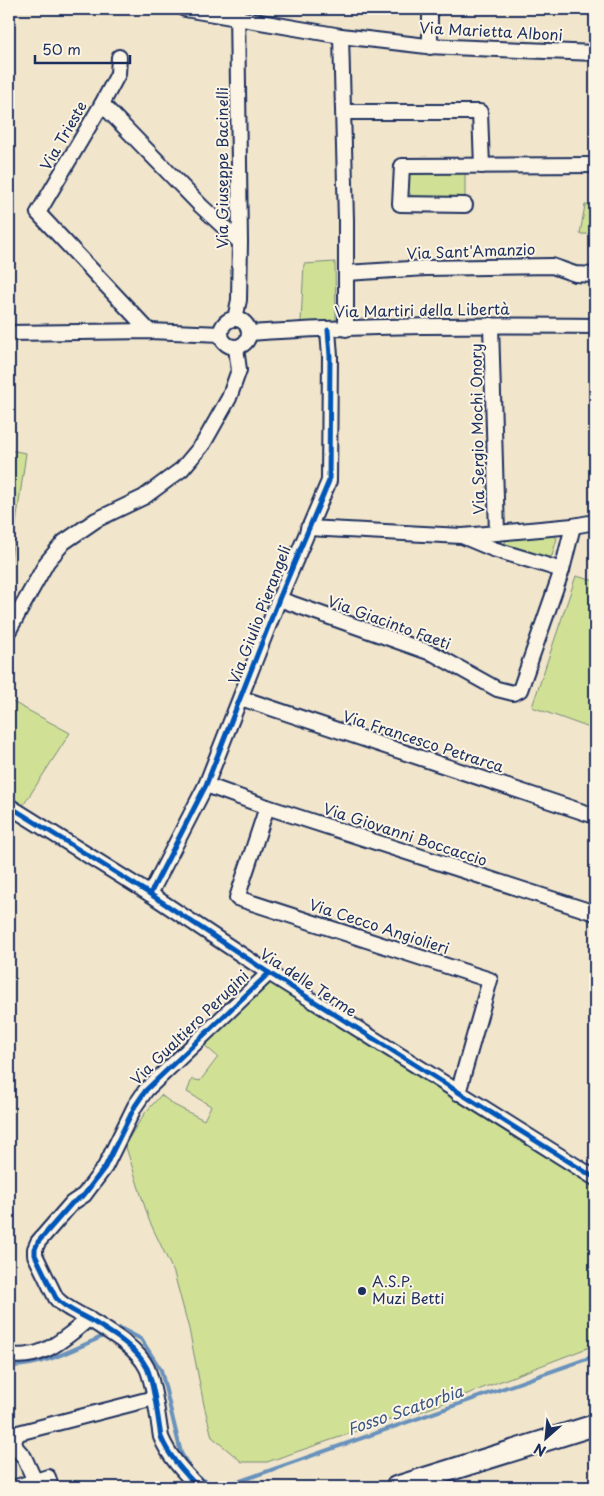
<svg xmlns="http://www.w3.org/2000/svg" width="604" height="1496" font-family="'Playpen Sans',sans-serif">
	<style>
		.green { fill: #d0e195; stroke: #76887a }
		.lines { fill: none; stroke-linecap: round; stroke-linejoin: round }
		.stream { stroke: #6891bc; stroke-width: 4 }
		.street-casing { stroke: #1b2f5e; stroke-width: 18 }
		.secondary-casing { stroke: #1b2f5e; stroke-width: 24 }
		.street { stroke: #fcf5e5; stroke-width: 14 }
		.secondary { stroke: #fcf5e5; stroke-width: 20 }
		.cycleway-casing { stroke: #fcf5e5; stroke-width: 8 }
		.cycleway { stroke: #0057b8; stroke-width: 5 }
		.poi-dot { fill: #1b2f5e; stroke: #fcf5e5; stroke-width: 2 }
		.labels { text-anchor: middle; stroke-width: 4; stroke-linejoin: round; paint-order: stroke }
		.street-label { font-size: 15px; fill: #1b2f5e; stroke: #fcf5e5 }
		.poi-label { font-size: 15px; fill: #1b2f5e; stroke: #fcf5e5; text-anchor: start }
		.water-label { font-size: 16px; font-style: italic; fill: #3b5885; stroke: #fcf5e5 }
	</style>
	<rect width="100%" height="100%" fill="#f1e5cb"/>
	<filter id="ink" filterUnits="userSpaceOnUse"><feTurbulence type="fractalNoise" baseFrequency=".02" numOctaves="2"/><feDisplacementMap in="SourceGraphic" scale="10" xChannelSelector="R" yChannelSelector="G"/><feConvolveMatrix kernelMatrix="1 2 1 2 8 2 1 2 1" color-interpolation-filters="sRGB"/></filter>
	<g filter="url(#ink)">
		<!-- green -->
		<g class="green">
			<polygon points="413,171 465,171 465,197 413,197 407,190 407,177"/>
			<polygon points="595,204 595,234 580,234 585,205"/>
			<polygon points="335,262 336,321 301,322 304,264"/>
			<polygon points="9,450 26,453 9,573"/>
			<polygon points="553,535 557,538 552,556 547,558 507,546 504,544 507,539"/>
			<polygon points="576,576 595,581 595,730 532,707"/>
			<polygon points="9,700 70,733 19,812 9,812"/>
			<polygon points="270,983 595,1188 595,1345 423,1411 395,1418 267,1462 242,1462 212,1437 204,1405 189,1329 174,1273 149,1220 125,1144 145,1113 161,1095 174,1105 204,1120 211,1106 187,1092 192,1079 200,1081 218,1057 203,1044"/>
		</g>
		<g class="lines">
			<!-- stream -->
			<g class="stream">
				<polyline points="114,1331 120,1328 141,1339 161,1370 181,1453 194,1475 217,1487"/>
				<path d="M9 1366C42 1367 76 1348 106 1335"/>
				<polyline points="223,1487 595,1356"/>
			</g>
			<!-- street casing -->
			<g class="street-casing">
				<g id="street">
					<polyline points="185,9 341,36 427,46 595,53"/>
					<polyline points="430,9 430,47"/>
					<polyline points="341,36 346,220 346,329"/>
					<polyline points="102,104 118,74 119,57"/>
					<polyline points="344,112 480,112 482,166"/>
					<polyline points="465,205 400,204 402,166 595,165"/>
					<polyline points="346,273 426,268 552,266 575,274 595,275"/>
					<circle cx="235" cy="333" r="14"/>
					<polyline points="235,319 239,300 240,242 237,9"/>
					<polyline points="491,325 497,533"/>
					<polyline points="149,331 38,213 102,104 201,206 240,242"/>
					<polyline points="9,333 149,331 221,334"/>
					<path d="M250 333C365 325 480 325 595 326"/>
					<polyline points="308,528 462,536 493,549 562,570"/>
					<polyline points="463,536 573,526 595,522"/>
					<polyline points="279,599 434,654 497,689 513,693 520,690 562,570 573,526"/>
					<polyline points="9,630 47,562 64,542 96,520 144,497 182,469 203,444 229,398 239,370 236,348"/>
					<polyline points="241,698 595,816"/>
					<polyline points="206,785 267,807 595,913"/>
					<polyline points="9,806 150,894 269,973 595,1178"/>
					<polyline points="267,807 237,898 490,980 458,1093"/>
					<polyline points="150,894 206,785 279,599 329,481 330,356 328,330"/>
					<path d="M9 1355C44 1360 63 1339 89 1319"/>
					<polyline points="35,1481 24,1457 16,1448 14,1441 18,1433 154,1398"/>
					<polyline points="16,1487 48,1477 51,1487"/>
					<path d="M198 1487C184 1472 169 1457 161 1437 158 1419 154 1383 147 1368 137 1348 113 1334 95 1323 83 1315 65 1309 56 1298L35 1255V1249L38 1242 72 1203 84 1195 105 1167 135 1106 146 1090 269 973"/>
				</g>
			</g>
			<!-- secondary casing -->
			<g class="secondary-casing">
				<polyline id="secondary" points="396,1487 595,1425"/>
			</g>
			<!-- street -->
			<use href="#street" class="street"/>
			<!-- secondary -->
			<use href="#secondary" class="secondary"/>
			<!-- cycleway casing -->
			<g class="cycleway-casing">
				<g id="cycleway">
					<polyline points="9,806 150,894 269,973 595,1178"/>
					<polyline points="150,894 206,785 279,599 329,481 330,356 328,330"/>
					<path d="M198 1487C184 1472 169 1457 161 1437 158 1419 154 1383 147 1368 137 1348 113 1334 95 1323 83 1315 65 1309 56 1298L35 1255V1249L38 1242 72 1203 84 1195 105 1167 135 1106 146 1090 269 973"/>
				</g>
			</g>
			<!-- cycleway -->
			<use href="#cycleway" class="cycleway"/>
		</g>
	</g>
	<!-- markers -->
	<circle class="poi-dot" cx="362" cy="1291" r="5"/>
	<g class="labels">
		<!-- street labels -->
		<g class="street-label">
			<text transform="translate(491 32) rotate(3)" y="5">Via Marietta Alboni</text>
			<text transform="translate(64 136) rotate(-60)" y="5">Via Trieste</text>
			<text transform="translate(223 168) rotate(-90)" y="5">Via Giuseppe Bacinelli</text>
			<text transform="translate(471 252) rotate(-2)" y="5">Via Sant'Amanzio</text>
			<text transform="translate(422 311) rotate(-1)" y="5">Via Martiri della Libertà</text>
			<text transform="translate(478 429) rotate(-91)" y="5">Via Sergio Mochi Onory</text>
			<text transform="translate(260 615) rotate(-69)" y="5">Via Giulio Pierangeli</text>
			<text transform="translate(389 623) rotate(20)" y="5">Via Giacinto Faeti</text>
			<text transform="translate(423 742) rotate(18)" y="5">Via Francesco Petrarca</text>
			<text transform="translate(405 835) rotate(18)" y="5">Via Giovanni Boccaccio</text>
			<text transform="translate(379 927) rotate(18)" y="5">Via Cecco Angiolieri</text>
			<text transform="translate(308 983) rotate(33)" y="5">Via delle Terme</text>
			<text transform="translate(190 1028) rotate(-44)" y="5">Via Gualtiero Perugini</text>
		</g>
		<!-- poi labels -->
		<g class="poi-label">
			<text x="372" y="1287">A.S.P.<tspan x="372" dy="17">Muzi Betti</tspan></text>
		</g>
		<!-- water labels -->
		<g class="water-label">
			<text transform="translate(405 1410) rotate(-19)" y="6">Fosso Scatorbia</text>
		</g>
	</g>
	<!-- margin -->
	<rect width="604" height="1496" fill="none" stroke="#fcf5e5" stroke-width="30"/>
	<rect x="15" y="15" width="574" height="1466" fill="none" stroke="#1b2f5e" stroke-width="2" filter="url(#ink)"/>
	<!-- north arrow -->
	<g transform="translate(546 1438) rotate(207)" stroke="#fcf5e5" stroke-width="4" paint-order="stroke">
	<path d="M0-4L9 19L0 12L-9 19Z" fill="#1b2f5e"/>
	<text y="-8" font-size="14" font-weight="bold" text-anchor="middle" fill="#1b2f5e">N</text>
	</g>
	<!-- scale -->
	<path d="M35 55v8h95v-8" fill="none" stroke="#1b2f5e" stroke-width="2.5"/>
	<text x="42" y="55" font-size="15" fill="#1b2f5e" stroke="#fcf5e5" stroke-width="4" paint-order="stroke">50 m</text>
</svg>
